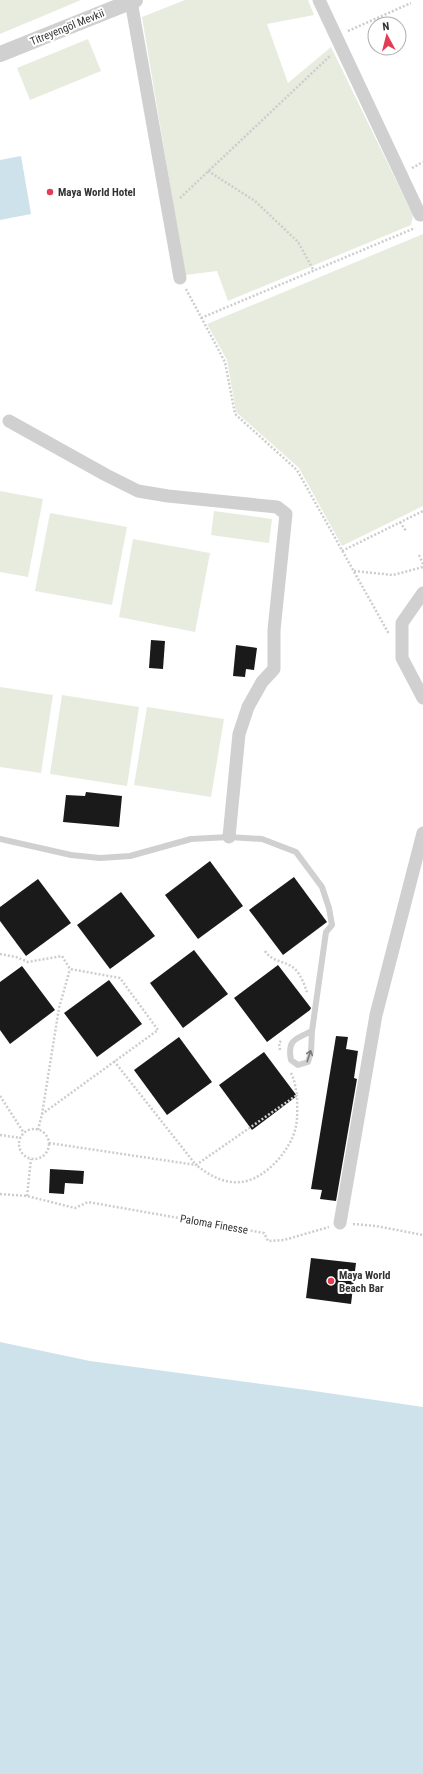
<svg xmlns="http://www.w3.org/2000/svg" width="423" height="1774" font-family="'Roboto Condensed',sans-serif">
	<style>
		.green { fill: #e7ecdf }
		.water { fill: #cde2eb }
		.building { fill: #1a1a1a }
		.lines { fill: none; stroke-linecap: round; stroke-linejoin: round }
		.path { stroke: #cdcdcd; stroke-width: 2.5; stroke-dasharray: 2 2; stroke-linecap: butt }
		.service { stroke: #d0d0d0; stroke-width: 6 }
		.minor { stroke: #d0d0d0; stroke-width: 13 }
		.tertiary { stroke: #d0d0d0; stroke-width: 16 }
		.oneway { stroke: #7a7a7a }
		.poi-dot { fill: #e23d54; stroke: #fff; stroke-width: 1.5 }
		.labels { text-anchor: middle; stroke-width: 4; stroke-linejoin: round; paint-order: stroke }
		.street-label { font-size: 11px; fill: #333; stroke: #fff }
		.poi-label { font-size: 11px; font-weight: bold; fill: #333; stroke: #fff; text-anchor: start }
	</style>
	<rect width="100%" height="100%" fill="#fff"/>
	<!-- green -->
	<g class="green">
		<polygon points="0,0 81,0 0,34"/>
		<polygon points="185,0 308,0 314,15 267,24 288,83 331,47 413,215 411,225 228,301 217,271 185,275 142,17"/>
		<polygon points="88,39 101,71 30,100 17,68"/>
		<polygon points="423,234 423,506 342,546 299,468 236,412 227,360 207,324"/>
		<polygon points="0,491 43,499 28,577 0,572"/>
		<polygon points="214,511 272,519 269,543 211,535"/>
		<polygon points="50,513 127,527 112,605 35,591"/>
		<polygon points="133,539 210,553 195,632 119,617"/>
		<polygon points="0,687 53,695 41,773 0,767"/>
		<polygon points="62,695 139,707 127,786 50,774"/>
		<polygon points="147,707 224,719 211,797 134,785"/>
	</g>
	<!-- water -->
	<g class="water">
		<polygon points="21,156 31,214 0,220 0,160"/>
		<polygon points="0,1342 90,1361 307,1390 423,1407 423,1774 0,1774"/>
	</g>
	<!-- building -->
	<g class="building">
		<polygon points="151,640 165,641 163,669 149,668"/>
		<polygon points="236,645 257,648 254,670 246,669 245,677 233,676"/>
		<polygon points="86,792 122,796 119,827 63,822 66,795 85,796"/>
		<polygon points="210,861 243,906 198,939 165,895"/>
		<polygon points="294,877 327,922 283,955 249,910"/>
		<polygon points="38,879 71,923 26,956 0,921 0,907"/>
		<polygon points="121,892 155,936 110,969 77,925"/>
		<polygon points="194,950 228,994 183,1028 150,983"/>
		<polygon points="278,965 311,1008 310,1010 267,1042 234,998"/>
		<polygon points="22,966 55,1010 10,1044 0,1030 0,982"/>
		<polygon points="109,980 142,1024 97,1057 64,1013"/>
		<polygon points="336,1036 348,1037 346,1049 358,1051 354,1078 357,1079 336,1201 320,1199 322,1190 311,1189"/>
		<polygon points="179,1037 212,1082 167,1115 134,1070"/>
		<polygon points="264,1052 297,1096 252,1130 219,1085"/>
		<polygon points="50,1169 84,1171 83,1184 65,1183 64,1194 49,1193"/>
		<polygon points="311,1258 356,1263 351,1304 306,1298"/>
	</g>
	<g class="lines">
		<!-- path -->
		<g class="path">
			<polyline points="348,31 411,3"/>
			<polyline points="412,168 423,162"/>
			<polyline points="208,171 255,201 298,242 314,271"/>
			<polyline points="180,198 331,55"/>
			<polyline points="186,289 225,362 235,414 297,470 389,634"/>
			<polyline points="201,318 415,228"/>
			<polyline points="400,522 406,531"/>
			<polyline points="342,551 423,511"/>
			<polyline points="419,555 423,564"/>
			<polyline points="354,571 393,575 423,567"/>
			<path d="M265 951C273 963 285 960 295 969 301 975 304 984 307 992"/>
			<polyline points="0,954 16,957 28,962 62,956 70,969 120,978 158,1030 42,1114"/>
			<polyline points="280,1050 279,1043 281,1041"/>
			<polyline points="114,1061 196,1165"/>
			<path d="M291 1073 294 1080 297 1095 196 1165C209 1175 224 1184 241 1182 265 1180 292 1149 296 1126 298 1116 297 1105 297 1095"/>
			<polyline points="0,1096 24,1133"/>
			<circle cx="34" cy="1144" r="15"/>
			<polyline points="38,1130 42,1114 59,1008 70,969"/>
			<polyline points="0,1135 21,1138"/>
			<polyline points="49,1143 196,1165"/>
			<polyline points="0,1194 27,1196 75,1208 88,1202 264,1233 268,1241 284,1240 329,1227"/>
			<polyline points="27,1196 31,1159"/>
			<polyline points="353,1224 376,1226 423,1235"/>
		</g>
		<!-- service -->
		<path class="service" d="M0 839 71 855 100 858 130 856 191 839 229 837 262 839 296 852 322 887 329 908 332 925 326 932 312 1031 311 1052 308 1062 298 1065 291 1060C287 1040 295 1039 312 1031"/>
		<!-- minor -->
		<g class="minor">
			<polyline points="319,0 420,215"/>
			<polyline points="131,1 180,278"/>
			<polyline points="9,421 106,475 138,491 168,496 277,507 286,514 274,630 274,669 262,682 248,707 239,734 229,837"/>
			<polyline points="423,593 402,623 402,658 423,698"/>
			<polyline points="340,1223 376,1015 423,833"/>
		</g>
		<!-- tertiary -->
		<polyline class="tertiary" points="0,54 135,0"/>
	</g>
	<!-- one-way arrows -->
	<defs><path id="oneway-shaft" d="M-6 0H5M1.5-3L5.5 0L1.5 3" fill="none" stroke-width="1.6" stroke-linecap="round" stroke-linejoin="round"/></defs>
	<use class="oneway" href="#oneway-shaft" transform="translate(309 1056) rotate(-72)"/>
	<!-- markers -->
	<g class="poi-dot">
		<circle cx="50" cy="192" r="4"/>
		<circle cx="331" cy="1281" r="4"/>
	</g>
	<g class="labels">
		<!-- street labels -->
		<g class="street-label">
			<text transform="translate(67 27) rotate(-22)" y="4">Titreyengöl Mevkii</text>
			<text transform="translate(214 1224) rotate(10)" y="4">Paloma Finesse</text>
		</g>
		<!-- poi labels -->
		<g class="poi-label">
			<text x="58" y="196">Maya World Hotel</text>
			<text x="339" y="1279">Maya World<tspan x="339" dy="13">Beach Bar</tspan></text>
		</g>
	</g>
	<!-- north arrow -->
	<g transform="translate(387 36) rotate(353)"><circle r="19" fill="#ffffff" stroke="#adadad"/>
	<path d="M0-3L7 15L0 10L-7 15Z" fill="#e23d54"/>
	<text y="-6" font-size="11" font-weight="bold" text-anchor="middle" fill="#333333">N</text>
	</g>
</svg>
